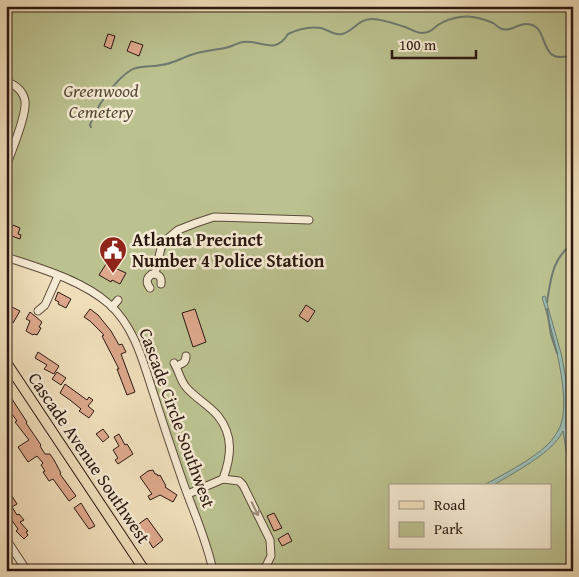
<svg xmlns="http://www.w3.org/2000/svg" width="579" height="577" font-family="'Gentium Book Plus',serif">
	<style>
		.green { fill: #bbc18f; stroke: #736c50; fill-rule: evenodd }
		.water { fill: #9abcb2; stroke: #6e7a71 }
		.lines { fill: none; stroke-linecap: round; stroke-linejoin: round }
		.stream { stroke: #6e7a71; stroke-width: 2 }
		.building { fill: #dda88c; stroke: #2b1810 }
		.minor-casing { stroke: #5c4a3b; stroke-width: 9 }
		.major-casing { stroke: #2b1810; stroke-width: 11 }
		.minor { stroke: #f5ead3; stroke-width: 7 }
		.major { stroke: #f0debb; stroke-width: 9 }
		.oneway { stroke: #9a8c7b }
		.labels { text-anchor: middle; stroke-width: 5; stroke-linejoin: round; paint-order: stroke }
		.park-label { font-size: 18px; font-style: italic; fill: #564b36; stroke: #f5ead3 }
		.poi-label { font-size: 18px; font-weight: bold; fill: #2b1810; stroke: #f5ead3; text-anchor: start }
		.street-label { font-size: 18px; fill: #2b1810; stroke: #f5ead3 }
	</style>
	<rect width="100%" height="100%" fill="#f0debb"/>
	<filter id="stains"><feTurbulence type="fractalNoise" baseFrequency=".004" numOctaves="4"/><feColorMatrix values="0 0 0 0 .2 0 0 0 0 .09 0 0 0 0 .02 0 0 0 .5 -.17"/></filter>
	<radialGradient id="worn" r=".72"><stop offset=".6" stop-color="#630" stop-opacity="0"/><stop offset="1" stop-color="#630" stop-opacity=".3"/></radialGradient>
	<!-- green -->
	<path class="green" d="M6 6H573V571H213L132 336 108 302 74 277 6 257ZM390 486H550V548H390Z"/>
	<!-- water -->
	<path class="water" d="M545 296 562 357 566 380V425L570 437V458L573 467V478L569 468 563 431C553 453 513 473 492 486H482C502 475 541 456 554 437 556 434 560 428 561 424 571 394 551 328 542 297Z"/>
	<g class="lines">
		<!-- stream -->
		<g class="stream">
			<path d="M91 127 90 125C95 108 116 79 131 70 139 65 152 67 161 65 173 64 183 57 194 54 204 51 214 50 225 48 231 47 237 43 243 42 259 39 275 56 288 34 298 29 309 26 321 28 329 30 334 36 342 34 354 31 358 19 372 19 380 19 396 24 405 27 411 29 416 33 422 33 430 33 433 29 438 25 444 21 453 18 460 17 471 15 482 18 493 23 496 25 499 28 502 29 512 32 518 23 527 24 552 25 535 67 573 55"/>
			<path d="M547 302C551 278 552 259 573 243"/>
			<polyline points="547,309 551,335 557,353"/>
			<polyline points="380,571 385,565"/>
		</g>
	</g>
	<!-- building -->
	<g class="building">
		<polygon points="108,34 115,36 111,49 104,46"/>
		<polygon points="131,41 143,45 139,56 127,51"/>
		<polygon points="13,225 20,228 18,234 21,235 20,239 9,235"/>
		<polygon points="106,264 126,273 120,284 112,280 111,282 99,275"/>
		<polygon points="58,292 71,299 66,308 58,304 59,302 55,300"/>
		<polygon points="306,305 315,311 308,322 299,316"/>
		<polygon points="12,307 20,311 13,323 6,319 6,310 9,312"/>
		<polygon points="90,309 98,315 111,331 119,345 122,344 126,352 121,354 135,392 127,395 117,369 119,369 102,336 104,335 90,321 84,317"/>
		<polygon points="195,309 206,342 193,347 182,313"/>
		<polygon points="30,312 42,322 39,327 41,328 37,335 34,334 33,335 26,331 30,321 26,319"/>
		<polygon points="38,352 59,366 54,374 44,369 47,365 35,358"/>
		<polygon points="57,372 66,378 61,385 52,379"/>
		<polygon points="65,384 87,400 89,397 93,400 88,406 94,411 89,418 79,411 81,409 70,400 60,393"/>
		<polygon points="6,390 27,422 26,423 41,445 40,446 45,454 50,454 54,460 61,473 60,474 76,496 69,501 53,479 49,481 43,472 45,471 41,465 43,463 37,456 28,462 18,447 29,440 15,422 17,421 12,414 9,415 6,411"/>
		<polygon points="103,429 109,437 103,442 96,434"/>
		<polygon points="119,434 125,445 127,444 133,454 118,464 115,460 118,458 113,450 119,446 114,437"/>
		<polygon points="153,470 155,474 157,474 158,476 160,475 166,486 165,487 177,495 173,502 160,495 150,500 148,496 152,494 140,477 148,471"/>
		<polygon points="12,496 17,504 12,507 17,515 19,514 24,520 20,522 28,531 26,532 28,535 24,539 16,531 18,529 6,512 6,499"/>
		<polygon points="81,503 95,526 89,529 74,508"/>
		<polygon points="274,513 282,528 274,531 267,516"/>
		<polygon points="147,518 163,540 153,548 144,533 141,535 136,526"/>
		<polygon points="288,533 292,541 282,546 278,539"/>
	</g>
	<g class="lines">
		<!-- minor casing -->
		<g class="minor-casing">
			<g id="minor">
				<path d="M6 81C15 85 23 90 25 101 27 115 11 152 6 167"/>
				<path d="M6 257C39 268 82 280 109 304 136 328 144 366 155 398 164 427 174 456 184 485 194 513 207 541 213 571"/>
				<polyline points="155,274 161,248 166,240 178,230 196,223 214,217 309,220"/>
				<path d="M150 288C146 283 146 278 152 274 159 274 162 277 161 284"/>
				<polyline points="112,307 118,300"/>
				<polyline points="38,311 45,305 58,276"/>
				<path d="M174 363C179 371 180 380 186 387 195 398 209 405 218 416 234 436 231 457 223 479L188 494"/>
				<path d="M176 366C182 364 186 363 186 356"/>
				<polyline points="223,479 239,481 243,485 270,540 271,556 264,570 261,571"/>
				<polyline points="6,539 27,571"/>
			</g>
		</g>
		<!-- major casing -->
		<g class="major-casing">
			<polyline id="major" points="6,362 145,571"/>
		</g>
		<!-- minor -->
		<use href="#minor" class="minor"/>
		<!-- major -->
		<use href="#major" class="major"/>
	</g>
	<!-- one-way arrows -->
	<defs><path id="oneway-shaft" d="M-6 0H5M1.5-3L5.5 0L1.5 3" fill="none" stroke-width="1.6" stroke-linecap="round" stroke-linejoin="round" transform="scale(1.25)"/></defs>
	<use class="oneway" href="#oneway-shaft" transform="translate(255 509) rotate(64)"/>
	<!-- icons -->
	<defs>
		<g id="civic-pin" transform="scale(1.4375)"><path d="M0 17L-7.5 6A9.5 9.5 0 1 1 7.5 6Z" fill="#8f2418" stroke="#f5ead3"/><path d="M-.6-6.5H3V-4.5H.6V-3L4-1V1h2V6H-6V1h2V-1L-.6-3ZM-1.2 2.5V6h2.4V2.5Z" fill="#fff"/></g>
	</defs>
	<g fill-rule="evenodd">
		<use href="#civic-pin" x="113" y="250"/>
	</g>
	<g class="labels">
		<!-- park labels -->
		<g class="park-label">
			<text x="101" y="97">Greenwood<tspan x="101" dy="21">Cemetery</tspan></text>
		</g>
		<!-- poi labels -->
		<g class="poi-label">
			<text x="132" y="246">Atlanta Precinct<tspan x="132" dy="21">Number 4 Police Station</tspan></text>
		</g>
		<!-- street labels -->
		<g class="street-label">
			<text transform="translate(177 418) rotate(70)" y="6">Cascade Circle Southwest</text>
			<text transform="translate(89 458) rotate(56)" y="6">Cascade Avenue Southwest</text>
		</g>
	</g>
	<!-- margin -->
	<rect width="579" height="577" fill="none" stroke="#f0debb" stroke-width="25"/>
	<rect x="8" y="8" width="564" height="562" fill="none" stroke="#2b1810" stroke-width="2.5"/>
	<rect x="12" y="12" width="554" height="552" fill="none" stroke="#2b1810"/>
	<!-- legend -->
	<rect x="389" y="484" width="162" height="65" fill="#f5ead3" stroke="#a49685"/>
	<rect x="399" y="501" width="25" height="8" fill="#f0debb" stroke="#a49685"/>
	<text x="434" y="510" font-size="15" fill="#2b1810">Road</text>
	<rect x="399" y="522" width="25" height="15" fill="#bbc18f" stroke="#a49685"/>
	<text x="434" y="534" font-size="15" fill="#2b1810">Park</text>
	<!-- scale -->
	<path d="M392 50v8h84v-8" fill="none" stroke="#2b1810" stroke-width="2.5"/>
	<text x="399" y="50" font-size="15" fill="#2b1810" stroke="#f5ead3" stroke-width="4" paint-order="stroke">100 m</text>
	<rect width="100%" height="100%" filter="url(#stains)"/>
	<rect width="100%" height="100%" fill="url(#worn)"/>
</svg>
